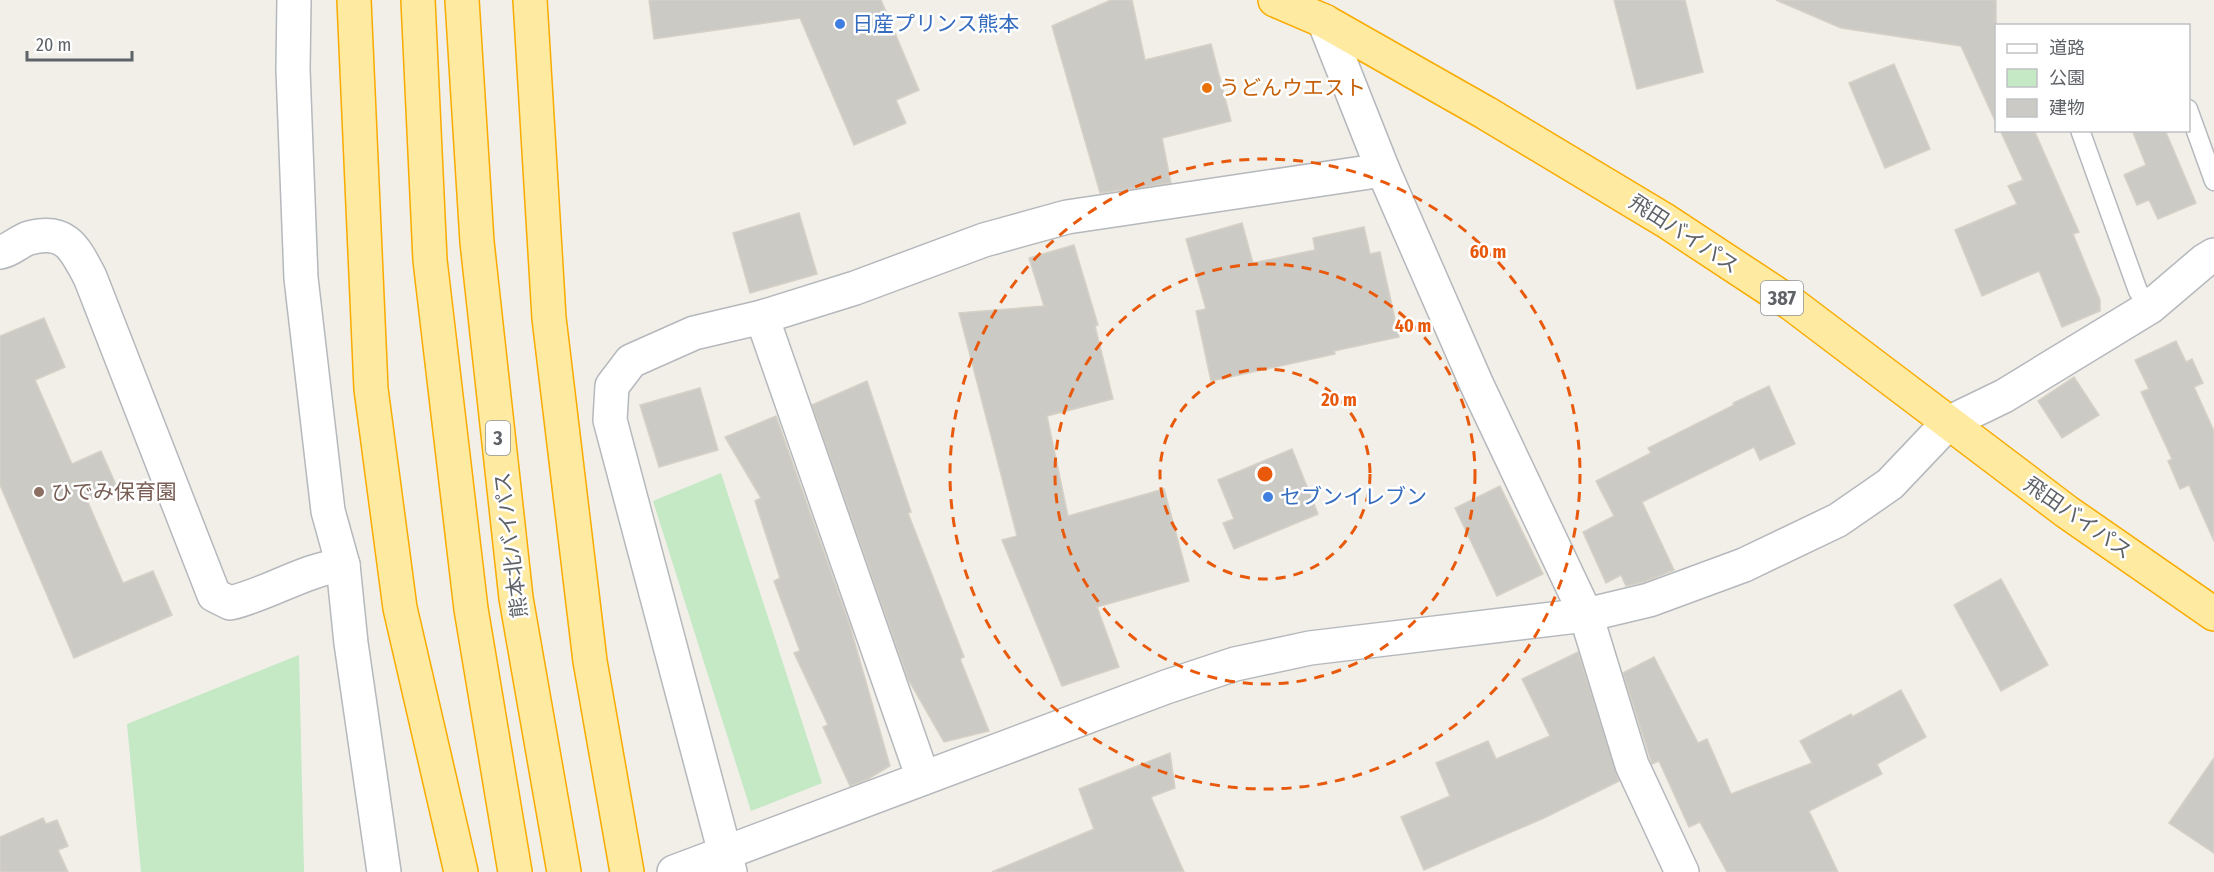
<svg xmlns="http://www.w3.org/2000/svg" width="2214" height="872" font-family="'Fira Sans Condensed','Noto Sans JP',sans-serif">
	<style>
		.green { fill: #c5e8c5 }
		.building { fill: #cccac5; stroke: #d6d1c6; stroke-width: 1.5 }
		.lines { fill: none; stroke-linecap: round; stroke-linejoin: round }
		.service-casing { stroke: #b5b8bc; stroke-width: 21 }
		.minor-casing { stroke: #b5b8bc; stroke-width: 36 }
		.tertiary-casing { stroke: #b5b8bc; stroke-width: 36 }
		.trunk-casing { stroke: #f9ab00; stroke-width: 36 }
		.service { stroke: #fff; stroke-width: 18 }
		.minor { stroke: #fff; stroke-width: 33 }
		.tertiary { stroke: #fff; stroke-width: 33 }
		.trunk { stroke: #feeaa1; stroke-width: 33 }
		.ring { fill: none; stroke: #e8590c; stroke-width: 3; stroke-dasharray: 10 8 }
		.shop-dot { fill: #3f7fe0; stroke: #fff; stroke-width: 2 }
		.food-dot { fill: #e8710a; stroke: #fff; stroke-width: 2 }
		.education-dot { fill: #8d6e63; stroke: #fff; stroke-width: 2 }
		.labels { text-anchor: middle; stroke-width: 5; stroke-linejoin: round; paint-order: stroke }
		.shield { fill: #fff; stroke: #8f9295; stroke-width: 1.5 }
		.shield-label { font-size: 20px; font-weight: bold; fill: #5f6368 }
		.shop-label { font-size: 21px; fill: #366cbe; stroke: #fff; text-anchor: start }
		.food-label { font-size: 21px; fill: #c56008; stroke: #fff; text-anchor: start }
		.street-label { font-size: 21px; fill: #5f6368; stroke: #fff }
		.education-label { font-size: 21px; fill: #785e54; stroke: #fff; text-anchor: start }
		.centre { fill: #e8590c; stroke: #fff; stroke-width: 3 }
		.ring-label { font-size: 18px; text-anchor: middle; font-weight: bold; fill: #e8590c; stroke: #fff; stroke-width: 5; stroke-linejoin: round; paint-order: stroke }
	</style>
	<rect width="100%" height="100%" fill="#f1efe8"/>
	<!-- green -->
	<g class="green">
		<polygon points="721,473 822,783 751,811 653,501"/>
		<polygon points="299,655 304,872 141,872 127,724"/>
	</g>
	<!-- building -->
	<g class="building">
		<polygon points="649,0 881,0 919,90 896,100 906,123 854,145 800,18 654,39"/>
		<polygon points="1111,0 1132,0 1145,60 1211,44 1231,121 1162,138 1171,183 1100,193 1052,26"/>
		<polygon points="1614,0 1685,0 1703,72 1637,89"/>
		<polygon points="1776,0 1996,0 1996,123 1961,46 1841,28"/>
		<polygon points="1894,64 1930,149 1885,168 1849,83"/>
		<polygon points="2000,130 2034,130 2079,232 2073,234 2100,300 2100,311 2062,327 2039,271 1982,296 1955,230 2017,204 2008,186 2023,180"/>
		<polygon points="2132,130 2165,130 2196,203 2158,219 2149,200 2137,205 2124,175 2146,165"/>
		<polygon points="799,213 817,274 750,293 733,233"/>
		<polygon points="1242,223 1253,263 1315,250 1313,238 1364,227 1370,254 1380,252 1399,337 1334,351 1335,354 1211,381 1196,311 1206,309 1186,239"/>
		<polygon points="1074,245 1098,325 1095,326 1113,399 1047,416 1068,516 1164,489 1189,581 1097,607 1119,667 1062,686 1002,540 1017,536 959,313 1044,306 1029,258"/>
		<polygon points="44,318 65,367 35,380 72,464 101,451 117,487 87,500 123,583 153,571 172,615 74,658 0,485 0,336"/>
		<polygon points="2176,341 2186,362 2192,359 2203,383 2194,387 2214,431 2214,541 2189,485 2180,489 2168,461 2172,459 2141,392 2149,389 2135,360"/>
		<polygon points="2074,377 2099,415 2062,438 2038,401"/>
		<polygon points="867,381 911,512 908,513 964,657 960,659 989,731 944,742 908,679 812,405"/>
		<polygon points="1769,386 1795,444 1760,460 1754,447 1642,502 1674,570 1644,582 1626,586 1621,575 1606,583 1583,532 1614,516 1596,481 1651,453 1648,448 1734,405 1733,403"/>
		<polygon points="700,388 718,450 659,467 640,405"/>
		<polygon points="776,416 850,626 890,766 868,779 850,786 823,727 828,725 794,653 800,651 774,581 780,578 755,501 761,498 725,437"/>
		<polygon points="1292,449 1318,514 1234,549 1223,523 1234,519 1218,480"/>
		<polygon points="1500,486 1543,574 1497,596 1455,508"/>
		<polygon points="2001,579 2048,665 2001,691 1954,605"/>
		<polygon points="1578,652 1619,781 1544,818 1424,870 1401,817 1450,796 1436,763 1488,741 1496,759 1550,736 1522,679"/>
		<polygon points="1654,657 1698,743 1707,739 1731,794 1812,763 1800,741 1851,714 1852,717 1901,690 1926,737 1877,764 1882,774 1809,811 1838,872 1727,872 1700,822 1689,827 1659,761 1652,764 1650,758 1623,673"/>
		<polygon points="1170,753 1175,788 1151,797 1184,872 992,872 1094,829 1079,789"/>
		<polygon points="2214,758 2214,853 2169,823"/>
		<polygon points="43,818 46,824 57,820 68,846 58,850 68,872 0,872 0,837"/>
	</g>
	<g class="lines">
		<!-- service casing -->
		<g class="service-casing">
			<g id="service">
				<polyline points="2188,109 2214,181"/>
				<polyline points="2080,130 2138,291 2150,307"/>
			</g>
		</g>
		<!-- minor casing -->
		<g class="minor-casing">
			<g id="minor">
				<polyline points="294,0 293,70 301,278 328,511 343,565 351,643 384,872"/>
				<polyline points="1324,21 1383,170 1477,385 1586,615 1632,765 1682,872"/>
				<path d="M0 252C10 251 19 241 29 238 67 228 75 249 90 277L214 595 230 603C269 594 303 570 343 565"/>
				<polyline points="762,317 923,778"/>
				<polyline points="1948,423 2004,396 2150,307 2204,261 2214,255"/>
				<polyline points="730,872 610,420 612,386 631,361 694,333 762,317 855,288 984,240 1067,217 1383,170"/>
			</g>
		</g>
		<!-- tertiary casing -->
		<g class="tertiary-casing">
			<polyline id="tertiary" points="674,872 1166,687 1235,664 1310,648 1586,615 1649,600 1744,565 1838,520 1890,484 1948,423"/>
		</g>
		<!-- trunk casing -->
		<g class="trunk-casing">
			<g id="trunk">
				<polyline points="354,0 371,389 400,608 461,872"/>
				<polyline points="418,0 430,260 471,609 515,872"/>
				<polyline points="462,0 477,242 516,598 564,872"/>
				<polyline points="530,0 549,318 590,661 627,872"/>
				<polyline points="1275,0 1324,21 1486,113 1666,221 1792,304 2067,512 2214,614"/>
			</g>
		</g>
		<!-- service -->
		<use href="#service" class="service"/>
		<!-- minor -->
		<use href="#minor" class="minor"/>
		<!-- tertiary -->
		<use href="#tertiary" class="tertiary"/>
		<!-- trunk -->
		<use href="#trunk" class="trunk"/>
	</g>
	<!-- distance rings -->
	<g class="ring">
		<circle cx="1265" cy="474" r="105"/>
		<circle cx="1265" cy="474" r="210"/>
		<circle cx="1265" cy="474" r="315"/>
	</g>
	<!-- markers -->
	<g class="shop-dot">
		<circle cx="840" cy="24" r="6"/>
		<circle cx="1268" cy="497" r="6"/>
	</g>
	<circle class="food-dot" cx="1207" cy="88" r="6"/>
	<circle class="education-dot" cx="39" cy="492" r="6"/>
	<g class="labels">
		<!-- shield labels -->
		<g class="shield">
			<rect x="1761" y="281" width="42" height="34" rx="4.5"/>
			<rect x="486" y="421" width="24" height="34" rx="4.5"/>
		</g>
		<g class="shield-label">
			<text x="1782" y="305">387</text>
			<text x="498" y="445">3</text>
		</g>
		<!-- shop labels -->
		<g class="shop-label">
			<text x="852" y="31">日産プリンス熊本</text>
			<text x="1280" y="504">セブンイレブン</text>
		</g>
		<!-- food labels -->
		<g class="food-label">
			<text x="1219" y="95">うどんウエスト</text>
		</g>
		<!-- street labels -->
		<g class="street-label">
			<text transform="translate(1684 234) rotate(33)" y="7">飛田バイパス</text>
			<text transform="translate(2078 518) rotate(35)" y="7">飛田バイパス</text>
			<text transform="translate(511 545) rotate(-97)" y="7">熊本北バイパス</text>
		</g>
		<!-- education labels -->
		<g class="education-label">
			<text x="51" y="499">ひでみ保育園</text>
		</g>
	</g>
	<circle cx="1265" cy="474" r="9" class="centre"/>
	<g class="ring-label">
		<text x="1488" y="258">60 m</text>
		<text x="1413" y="332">40 m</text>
		<text x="1339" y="406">20 m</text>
	</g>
	<!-- legend -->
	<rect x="1995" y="24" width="195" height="108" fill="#ffffff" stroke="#bfc1c3" stroke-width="1.5"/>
	<rect x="2007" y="44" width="30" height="9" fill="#ffffff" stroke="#bfc1c3" stroke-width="1.5"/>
	<text x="2049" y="54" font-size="18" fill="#5f6368">道路</text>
	<rect x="2007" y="69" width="30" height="18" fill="#c5e8c5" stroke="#bfc1c3" stroke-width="1.5"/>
	<text x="2049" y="84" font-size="18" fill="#5f6368">公園</text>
	<rect x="2007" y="99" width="30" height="18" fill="#cccac5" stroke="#bfc1c3" stroke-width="1.5"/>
	<text x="2049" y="114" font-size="18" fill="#5f6368">建物</text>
	<!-- scale -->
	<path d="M27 51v9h105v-9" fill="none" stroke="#5f6368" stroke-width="3"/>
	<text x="36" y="51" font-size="18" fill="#5f6368" stroke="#ffffff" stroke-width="4.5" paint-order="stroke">20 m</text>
</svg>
